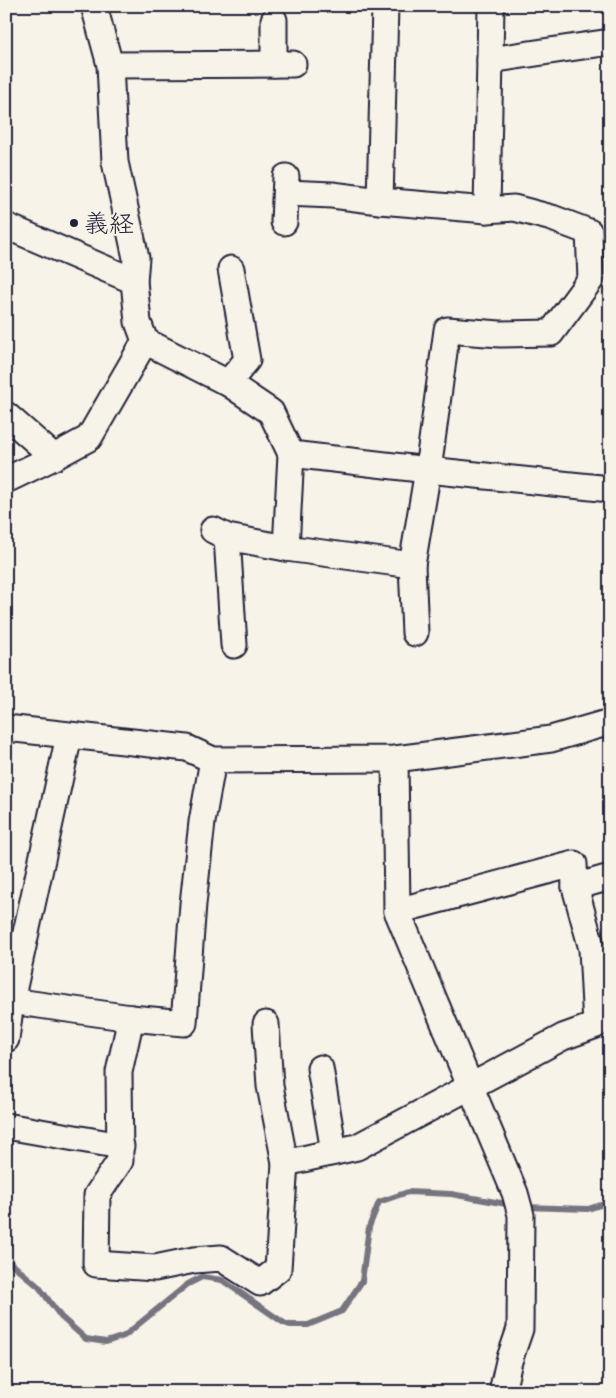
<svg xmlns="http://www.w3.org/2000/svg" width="616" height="1398" font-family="Caveat,'Klee One',sans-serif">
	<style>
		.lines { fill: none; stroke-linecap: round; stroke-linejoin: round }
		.stream { stroke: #76747f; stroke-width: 6 }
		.minor-casing { stroke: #22223b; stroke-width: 29 }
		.minor { stroke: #f7f3e8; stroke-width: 25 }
		.poi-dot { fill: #22223b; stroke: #f7f3e8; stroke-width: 2 }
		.labels { text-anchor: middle; stroke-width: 4; stroke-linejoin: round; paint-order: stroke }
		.poi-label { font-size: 25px; fill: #22223b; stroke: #f7f3e8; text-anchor: start }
	</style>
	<rect width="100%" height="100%" fill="#f7f3e8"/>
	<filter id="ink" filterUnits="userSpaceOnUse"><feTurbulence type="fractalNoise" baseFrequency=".02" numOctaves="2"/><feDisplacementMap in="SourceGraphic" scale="10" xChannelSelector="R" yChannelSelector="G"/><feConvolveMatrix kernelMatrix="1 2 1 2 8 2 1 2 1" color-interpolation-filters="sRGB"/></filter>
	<g filter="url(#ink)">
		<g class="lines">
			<!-- stream -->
			<g class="stream">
				<polyline points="524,1207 588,1209 610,1202"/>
				<polyline points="6,1261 12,1264 39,1287 61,1317 86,1339 106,1342 124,1336 188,1284 202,1277 222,1280 284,1323 290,1325 308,1325 342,1311 362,1281 369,1227 379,1202 408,1192 451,1194 512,1205"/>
			</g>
			<!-- minor casing -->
			<g class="minor-casing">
				<g id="minor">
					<polyline points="94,6 110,65 115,162 136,258 134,281 138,322 145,341 228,383 271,412 291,454 286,548"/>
					<polyline points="490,60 610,42"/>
					<polyline points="274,64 274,20"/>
					<polyline points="110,65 293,64"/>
					<polyline points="286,193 332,195 380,201 487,210"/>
					<polyline points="380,201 385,6"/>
					<polyline points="284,222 286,177"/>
					<polyline points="6,226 134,281"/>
					<polyline points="228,383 247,360 231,269"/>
					<polyline points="6,415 54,457"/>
					<polyline points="291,454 428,470 610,489"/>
					<polyline points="6,480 54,457 89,438 145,341"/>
					<polyline points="213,530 227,537 286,548 412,565"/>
					<polyline points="227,537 234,645"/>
					<polyline points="415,633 412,565 428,470 447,330 500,334 551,333 591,279 589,232 552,218 514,208 487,210 491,6"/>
					<polyline points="6,728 187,748 213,760 395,759 551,739 610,722"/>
					<polyline points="395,759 397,911 515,1193 521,1215 520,1329 509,1361 502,1392"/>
					<polyline points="575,887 610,877"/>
					<polyline points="11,1001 69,736"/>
					<polyline points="131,1018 119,1072 120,1161 97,1195 96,1264 155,1268 194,1260 221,1258 260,1283 278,1269 285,1163 270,1086 266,1024"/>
					<polyline points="6,1039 11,1001 131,1018 184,1023 193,904 202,822 213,760"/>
					<polyline points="320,1068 334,1152"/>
					<polyline points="6,1126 121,1146"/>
					<polyline points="285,1163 357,1147 563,1037 596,1025 592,949 575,887 574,864 397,911"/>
				</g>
			</g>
			<!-- minor -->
			<use href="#minor" class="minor"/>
		</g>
	</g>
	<!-- markers -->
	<circle class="poi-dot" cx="74" cy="223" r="5"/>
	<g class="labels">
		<!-- poi labels -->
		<g class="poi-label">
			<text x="84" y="232">義経</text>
		</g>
	</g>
	<!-- margin -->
	<rect width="616" height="1398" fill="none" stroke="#f7f3e8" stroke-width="25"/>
	<rect x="12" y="12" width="591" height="1373" fill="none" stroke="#22223b" stroke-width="2" filter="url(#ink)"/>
</svg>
